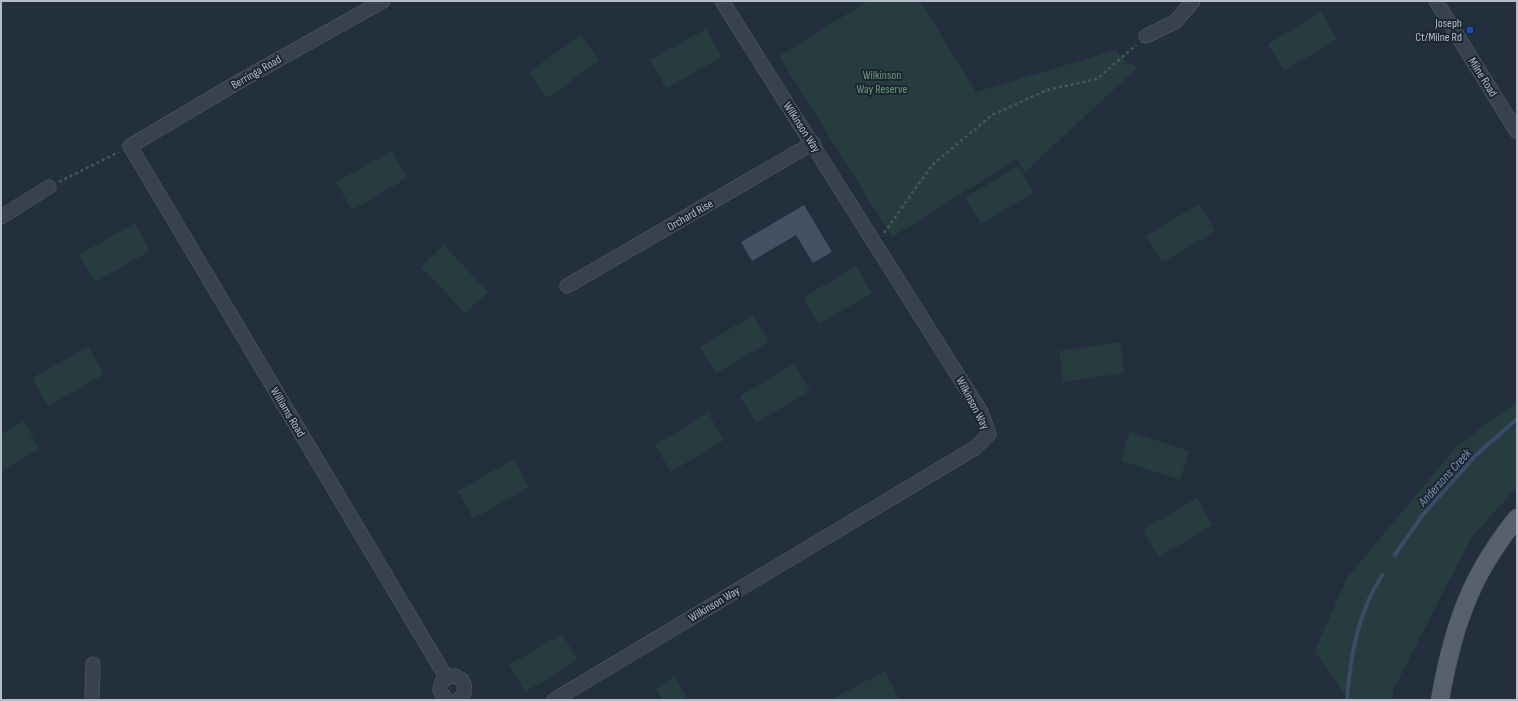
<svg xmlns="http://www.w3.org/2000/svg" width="1518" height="701" font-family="'Sofia Sans Condensed',sans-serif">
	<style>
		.green { fill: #263c3f }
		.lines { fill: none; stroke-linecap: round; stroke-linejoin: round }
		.stream { stroke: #394c67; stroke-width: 4 }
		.building { fill: #455162 }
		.minor-casing { stroke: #565f6c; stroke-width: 15 }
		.major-casing { stroke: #414a57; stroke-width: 19 }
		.path { stroke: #44595c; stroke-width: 2.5; stroke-dasharray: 3 3; stroke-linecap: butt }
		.minor { stroke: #38414e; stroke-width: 14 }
		.major { stroke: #56606e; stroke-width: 18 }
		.transit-dot { fill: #1a4fb4; stroke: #1d2633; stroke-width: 1.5 }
		.labels { text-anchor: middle; stroke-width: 4; stroke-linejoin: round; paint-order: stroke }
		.poi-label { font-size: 12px; fill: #b4bcc9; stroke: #1d2633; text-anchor: end }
		.street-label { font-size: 12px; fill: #b4bcc9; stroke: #1d2633 }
		.park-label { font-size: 12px; fill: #6b9a76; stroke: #1d2633 }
		.water-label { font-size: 13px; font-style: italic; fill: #7c92b1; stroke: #1d2633 }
	</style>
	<rect width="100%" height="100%" fill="#242f3e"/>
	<!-- green -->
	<g class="green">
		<polygon points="868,1 920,1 976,92 1116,50 1125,61 1138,67 1025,172 1017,159 892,237 779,56"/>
		<polygon points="1321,12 1337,39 1284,71 1268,44"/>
		<polygon points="706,29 722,57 666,88 650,60"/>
		<polygon points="581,35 599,61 547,98 529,72"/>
		<polygon points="392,151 407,178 352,210 336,182"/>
		<polygon points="1018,166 1034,192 981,224 965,198"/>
		<polygon points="1199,204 1215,231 1162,263 1146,236"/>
		<polygon points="135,223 150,251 95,282 79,255"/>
		<polygon points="444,245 488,292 465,313 421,267"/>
		<polygon points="856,266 872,293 819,324 803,298"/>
		<polygon points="753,315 769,342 716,373 700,347"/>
		<polygon points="1120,342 1124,373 1063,382 1059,351"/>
		<polygon points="88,347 104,374 48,406 32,378"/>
		<polygon points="794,364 810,391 756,423 740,396"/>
		<polygon points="1517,402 1517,487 1471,538 1393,690 1393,700 1349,700 1315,651 1347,578 1457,446"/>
		<polygon points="708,413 724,440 671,472 655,445"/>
		<polygon points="24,421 39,449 1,471 1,434"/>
		<polygon points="1130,432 1189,451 1180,480 1121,461"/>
		<polygon points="514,459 529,487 473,519 458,491"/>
		<polygon points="1197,498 1213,525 1159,557 1143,530"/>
		<polygon points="562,634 578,660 525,692 509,665"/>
		<polygon points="885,671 899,699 830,700"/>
		<polygon points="675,677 688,700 663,700 656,688"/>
	</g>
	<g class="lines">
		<!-- stream -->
		<g class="stream">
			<polyline points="1395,555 1421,517 1476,455 1517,419"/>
			<path d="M1347 700C1350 656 1358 613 1382 575"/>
		</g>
	</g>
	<!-- building -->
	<polygon class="building" points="804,205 832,252 813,263 796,235 752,261 741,242"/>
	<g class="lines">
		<!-- minor casing -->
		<g class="minor-casing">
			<g id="minor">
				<polyline points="383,1 240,81 130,146 446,677"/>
				<polyline points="1436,1 1517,132"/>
				<polyline points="1146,36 1175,22 1193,1"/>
				<polyline points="1,217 49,187"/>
				<polyline points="567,286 813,143"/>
				<polyline points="92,700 93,664"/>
				<path d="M447 700 440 691C440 681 445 676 455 676L462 680C467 688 465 695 458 700"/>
				<polyline points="554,700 975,448 989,434 981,412 722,1"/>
			</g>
		</g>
		<!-- major casing -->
		<g class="major-casing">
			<path id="major" d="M1440 700C1446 665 1456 624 1471 591 1481 568 1501 537 1517 518"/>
		</g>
		<!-- path -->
		<g class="path">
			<polyline points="59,182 119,152"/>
			<polyline points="884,233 932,165 992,115 1047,90 1097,79 1136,45"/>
		</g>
		<!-- minor -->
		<use href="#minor" class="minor"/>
		<!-- major -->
		<use href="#major" class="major"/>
	</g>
	<!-- markers -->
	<rect class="transit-dot" x="1466" y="26" width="8" height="8" rx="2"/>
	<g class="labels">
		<!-- poi labels -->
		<g class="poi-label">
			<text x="1462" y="27">Joseph<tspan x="1462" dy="14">Ct/Milne Rd</tspan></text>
		</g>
		<!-- street labels -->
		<g class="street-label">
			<text transform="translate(256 72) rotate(-30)" y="4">Berringa Road</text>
			<text transform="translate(1483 77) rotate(58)" y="4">Milne Road</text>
			<text transform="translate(802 127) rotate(57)" y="4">Wilkinson Way</text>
			<text transform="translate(690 215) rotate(-30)" y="4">Orchard Rise</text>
			<text transform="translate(973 403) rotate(62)" y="4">Wilkinson Way</text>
			<text transform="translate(288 412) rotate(59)" y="4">Williams Road</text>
			<text transform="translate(714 604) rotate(-31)" y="4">Wilkinson Way</text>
		</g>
		<!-- park labels -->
		<g class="park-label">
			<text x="882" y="79">Wilkinson<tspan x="882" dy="14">Way Reserve</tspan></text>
		</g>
		<!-- water labels -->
		<g class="water-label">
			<text transform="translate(1444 477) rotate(-48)" y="5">Andersons Creek</text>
		</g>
	</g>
	<!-- border -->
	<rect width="1518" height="701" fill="none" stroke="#b4bcc9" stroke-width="4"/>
</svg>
